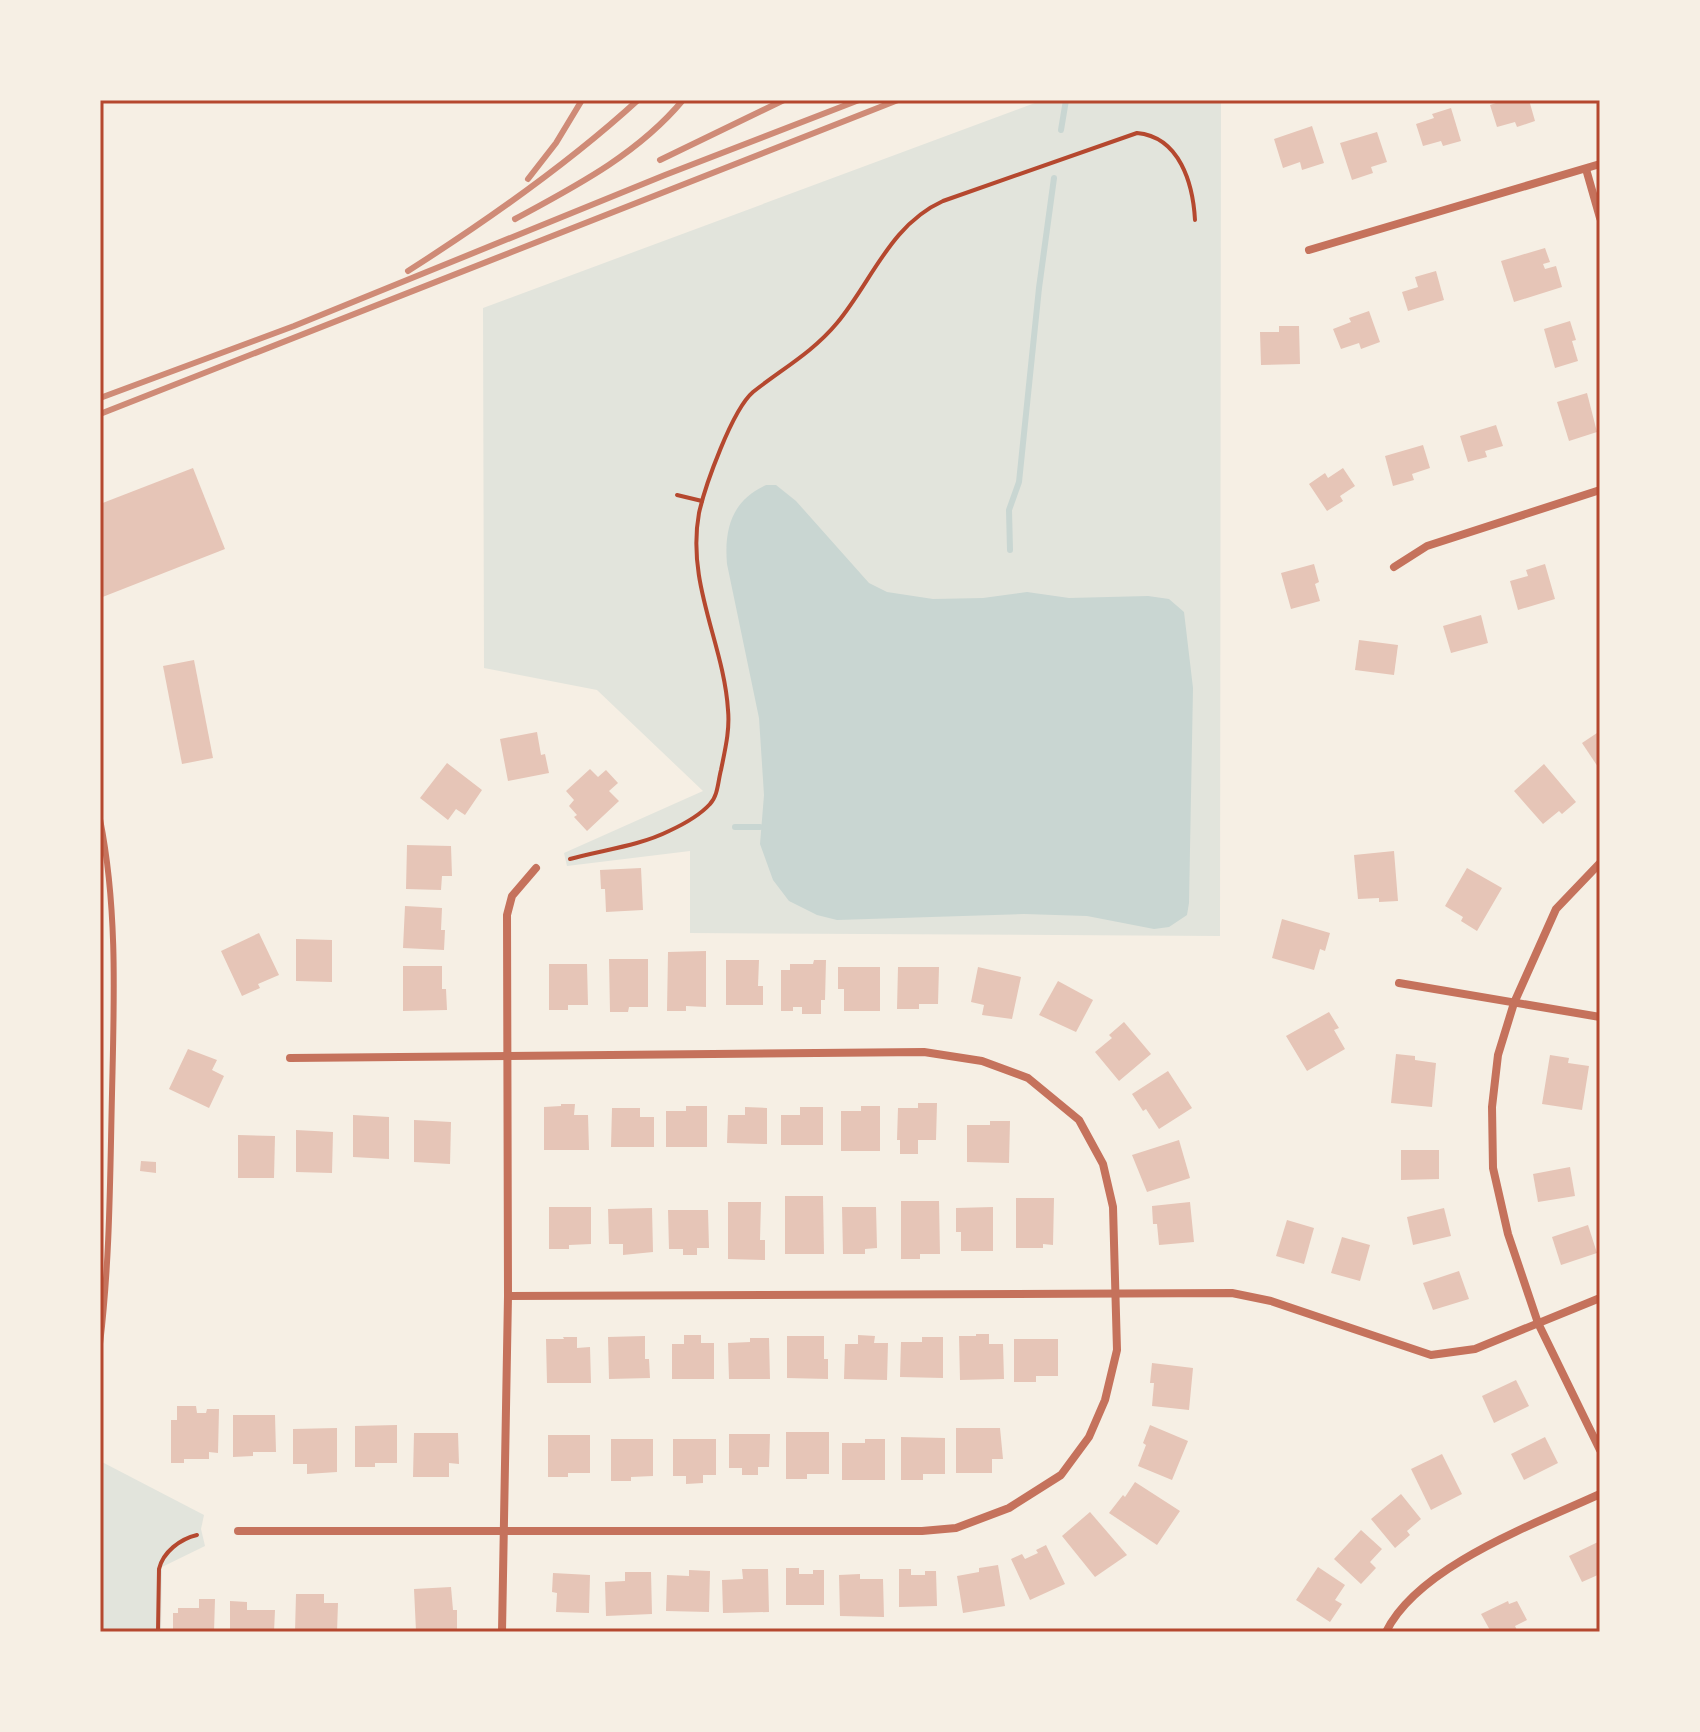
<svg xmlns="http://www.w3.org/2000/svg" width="1700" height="1732" font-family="'Crimson Pro',serif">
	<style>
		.green { fill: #e2e4dc }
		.water { fill: #c9d6d2 }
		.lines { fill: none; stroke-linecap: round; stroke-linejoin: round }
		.stream { stroke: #c9d6d2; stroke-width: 6 }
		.building { fill: #e6c5b7 }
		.path { stroke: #b5482f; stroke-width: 4 }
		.service { stroke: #c5725c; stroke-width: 6 }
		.minor { stroke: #c5725c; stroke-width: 8 }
		.rail { stroke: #cf8b77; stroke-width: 6 }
		.neatline { fill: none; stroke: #b5482f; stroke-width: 3 }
	</style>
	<rect width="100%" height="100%" fill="#f6efe4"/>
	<!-- green -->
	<g class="green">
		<polygon points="1043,100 1221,100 1220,936 690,933 690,851 567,866 564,853 703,791 597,690 484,668 483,308"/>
		<polygon points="102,1462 204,1515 201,1529 205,1546 162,1567 161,1632 100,1632"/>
	</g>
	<!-- water -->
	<path class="water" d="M766 485H776L796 501 869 583 887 592 933 599 983 598 1027 592 1069 598 1148 596 1169 599 1184 612 1193 688 1189 903 1187 915 1169 927 1154 929 1087 916 1024 914 837 920 817 915 789 901 773 880 760 844 764 795 759 718 727 564C724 529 732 500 766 485Z"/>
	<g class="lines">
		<!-- stream -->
		<g class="stream">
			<polyline points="1061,130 1066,100"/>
			<polyline points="1010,550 1009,510 1019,482 1039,288 1054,178"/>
			<polyline points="735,827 760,827"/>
		</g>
	</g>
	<!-- building -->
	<g class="building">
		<polygon points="1505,100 1529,100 1535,121 1517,127 1515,122 1497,127 1490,105"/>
		<polygon points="1451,108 1461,141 1443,146 1441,141 1423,146 1416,124 1434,118 1432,114"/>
		<polygon points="1312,126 1324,163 1302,170 1300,162 1283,168 1274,139"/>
		<polygon points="1377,132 1387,162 1371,167 1373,173 1352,180 1340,143"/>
		<polygon points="1545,248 1550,262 1543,264 1545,269 1556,266 1562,287 1514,302 1501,261"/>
		<polygon points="1436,271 1444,300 1408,311 1402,292 1418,287 1415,277"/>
		<polygon points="1369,311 1380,342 1361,349 1359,343 1341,349 1333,329 1351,322 1349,318"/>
		<polygon points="1570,321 1576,340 1572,341 1578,361 1555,368 1544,329"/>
		<polygon points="1279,326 1299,326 1300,364 1261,365 1260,332 1279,332"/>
		<polygon points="1587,393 1597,432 1569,441 1557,402"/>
		<polygon points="1496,425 1503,446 1485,451 1487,457 1468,462 1460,436"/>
		<polygon points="1423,445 1430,468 1412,474 1414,480 1393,486 1385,456"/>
		<polygon points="193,468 225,549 100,598 100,504"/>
		<polygon points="1343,468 1355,486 1340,496 1343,501 1327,511 1309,484 1325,473 1328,478"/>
		<polygon points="1314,564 1319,582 1315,584 1320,601 1291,609 1281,573"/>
		<polygon points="1545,564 1555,599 1518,610 1510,581 1528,576 1526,570"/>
		<polygon points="1481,615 1488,643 1451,653 1443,626"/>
		<polygon points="1359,640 1398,645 1394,675 1355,670"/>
		<polygon points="194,660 213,758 182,764 163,666"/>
		<polygon points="1600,731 1600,770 1582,743"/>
		<polygon points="537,732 541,755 545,754 549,773 508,781 500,739"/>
		<polygon points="447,763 482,790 465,815 456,809 448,820 420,798"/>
		<polygon points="1544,764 1576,802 1562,814 1559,811 1543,824 1514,791"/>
		<polygon points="590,769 598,777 606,770 618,783 609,791 619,801 587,831 574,817 577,815 569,806 574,800 566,791"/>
		<polygon points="407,845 451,846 452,876 442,876 441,890 406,889"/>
		<polygon points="1394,851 1398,901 1379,902 1379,898 1358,899 1354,855"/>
		<polygon points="641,868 643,910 606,912 605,889 601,889 600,870"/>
		<polygon points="1467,868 1502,888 1477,931 1461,921 1463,917 1445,906"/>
		<polygon points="405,906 442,908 441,930 445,930 444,950 403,948"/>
		<polygon points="1282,919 1330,933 1325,951 1320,949 1314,970 1272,958"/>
		<polygon points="259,933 279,975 258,984 260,988 242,996 221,951"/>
		<polygon points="296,939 332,940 332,982 296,981"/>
		<polygon points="706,951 706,1007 686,1006 686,1011 667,1011 668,952"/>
		<polygon points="609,959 648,959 648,1007 629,1007 628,1012 610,1012"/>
		<polygon points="726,960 759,960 758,986 763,986 763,1005 726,1005"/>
		<polygon points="814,960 826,960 825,1000 821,1000 821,1014 802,1014 802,1007 793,1007 793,1011 781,1011 781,970 790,970 790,964 813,964"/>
		<polygon points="549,964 587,964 588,1005 568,1005 568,1010 549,1010"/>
		<polygon points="403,966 442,966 442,989 446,989 447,1010 403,1011"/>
		<polygon points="838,967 880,967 880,1011 844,1011 844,989 838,989"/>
		<polygon points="898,967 939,967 938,1004 919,1004 919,1009 897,1009"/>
		<polygon points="978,967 1021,977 1012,1019 982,1015 984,1005 971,1002"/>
		<polygon points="1058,981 1093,1000 1076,1032 1039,1015"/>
		<polygon points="1329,1012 1339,1028 1334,1030 1345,1049 1307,1071 1286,1036"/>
		<polygon points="1124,1022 1151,1054 1119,1081 1095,1052 1112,1038 1109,1035"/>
		<polygon points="188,1049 217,1060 212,1070 224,1076 209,1108 169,1089"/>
		<polygon points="1396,1054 1415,1056 1415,1060 1436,1063 1432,1107 1391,1103"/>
		<polygon points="1550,1055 1569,1058 1568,1063 1589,1066 1582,1110 1542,1104"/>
		<polygon points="1168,1071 1192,1108 1159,1129 1146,1109 1143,1111 1132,1094"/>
		<polygon points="918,1103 937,1103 936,1140 918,1140 918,1154 900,1154 900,1140 897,1140 898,1108 918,1108"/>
		<polygon points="561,1104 575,1104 574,1115 588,1115 589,1150 544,1150 544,1107 561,1106"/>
		<polygon points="686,1106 707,1106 707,1147 666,1147 666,1111 686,1111"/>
		<polygon points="861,1106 880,1106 880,1151 841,1151 841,1111 861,1111"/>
		<polygon points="745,1107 767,1108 767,1144 727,1143 728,1115 745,1115"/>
		<polygon points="800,1107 823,1107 823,1145 781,1145 781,1115 800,1115"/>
		<polygon points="612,1108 640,1108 640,1117 654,1117 654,1147 611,1147"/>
		<polygon points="353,1115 389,1117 389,1159 353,1157"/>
		<polygon points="414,1120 451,1122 450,1164 414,1162"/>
		<polygon points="990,1121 1010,1121 1009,1163 967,1162 967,1125 990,1125"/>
		<polygon points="296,1130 333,1132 332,1173 296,1172"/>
		<polygon points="238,1135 275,1136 274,1178 238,1178"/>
		<polygon points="1179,1140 1190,1178 1147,1192 1132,1155"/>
		<polygon points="1401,1150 1439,1150 1439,1179 1401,1180"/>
		<polygon points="141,1161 156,1162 156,1173 140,1171"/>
		<polygon points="1570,1167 1575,1196 1538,1202 1533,1174"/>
		<polygon points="785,1196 823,1196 824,1254 785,1254"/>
		<polygon points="1016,1198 1054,1198 1053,1245 1043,1244 1043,1248 1016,1248"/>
		<polygon points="901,1201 939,1201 940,1254 920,1254 920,1259 901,1259"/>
		<polygon points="728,1202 761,1202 760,1240 765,1240 765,1260 728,1259"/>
		<polygon points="1190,1202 1194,1242 1159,1245 1157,1224 1153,1224 1152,1206"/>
		<polygon points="549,1207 591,1207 591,1244 569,1245 569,1249 549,1249"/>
		<polygon points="842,1207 876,1207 877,1248 865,1249 865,1254 843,1254"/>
		<polygon points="993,1207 993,1251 961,1251 961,1232 956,1232 956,1208"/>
		<polygon points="652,1208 653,1252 623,1255 623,1244 609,1244 608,1209"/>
		<polygon points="1444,1208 1451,1236 1413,1245 1407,1217"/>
		<polygon points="668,1210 708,1210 709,1248 697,1248 697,1255 683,1255 683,1249 669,1249"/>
		<polygon points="1287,1220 1314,1228 1304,1264 1276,1256"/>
		<polygon points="1588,1225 1597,1253 1561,1265 1552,1237"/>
		<polygon points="1342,1237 1370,1245 1360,1281 1331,1273"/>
		<polygon points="1459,1271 1469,1299 1433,1310 1423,1283"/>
		<polygon points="976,1334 989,1334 989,1344 1003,1344 1004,1379 960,1380 959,1336 976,1336"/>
		<polygon points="684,1335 701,1335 701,1343 714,1343 714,1379 672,1379 672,1344 684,1344"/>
		<polygon points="858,1335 875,1336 874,1343 888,1343 887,1380 844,1379 845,1344 858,1344"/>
		<polygon points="645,1336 645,1359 649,1359 650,1378 609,1379 608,1337"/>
		<polygon points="787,1336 824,1336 824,1359 828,1359 828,1379 787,1378"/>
		<polygon points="563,1337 577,1337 577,1348 590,1347 591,1383 547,1383 546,1339 564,1339"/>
		<polygon points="922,1337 943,1337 943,1378 900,1377 901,1342 922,1342"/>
		<polygon points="750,1338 769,1338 770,1379 729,1379 728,1343 750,1342"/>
		<polygon points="1014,1339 1058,1339 1058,1376 1036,1376 1036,1382 1014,1382"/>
		<polygon points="1152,1363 1193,1368 1189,1410 1152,1406 1154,1383 1150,1383"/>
		<polygon points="1516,1380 1529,1406 1494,1423 1482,1396"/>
		<polygon points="177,1406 196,1406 197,1413 206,1413 207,1409 219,1409 218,1453 209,1452 209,1459 184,1459 184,1463 171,1463 171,1420 177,1420"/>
		<polygon points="233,1415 275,1415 276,1452 253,1452 253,1456 233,1457"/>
		<polygon points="397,1425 397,1463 375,1463 375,1467 355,1467 355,1426"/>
		<polygon points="1150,1425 1188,1441 1172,1480 1138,1466 1146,1445 1143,1443"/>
		<polygon points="337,1428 337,1472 307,1474 307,1464 293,1464 293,1429"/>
		<polygon points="956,1428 1000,1428 1003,1459 992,1459 992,1473 956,1473"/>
		<polygon points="786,1432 829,1432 829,1474 807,1474 807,1479 786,1479"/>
		<polygon points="414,1433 458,1433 459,1464 449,1463 449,1477 413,1477"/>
		<polygon points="729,1434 770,1434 769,1467 758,1467 758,1475 742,1475 742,1468 729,1468"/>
		<polygon points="548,1435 590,1435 590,1473 568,1473 568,1477 548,1477"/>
		<polygon points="901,1437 945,1438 945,1474 923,1474 923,1480 901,1480"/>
		<polygon points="1545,1437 1558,1463 1524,1480 1511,1454"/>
		<polygon points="611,1439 653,1439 653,1476 631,1477 631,1481 611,1481"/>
		<polygon points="673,1439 716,1439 716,1475 703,1475 703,1483 686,1484 686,1476 673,1476"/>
		<polygon points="865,1439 885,1439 885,1480 842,1480 842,1443 865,1443"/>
		<polygon points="1442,1454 1462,1494 1431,1510 1411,1469"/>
		<polygon points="1135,1482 1180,1511 1157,1545 1109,1513 1123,1495 1125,1497"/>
		<polygon points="1401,1494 1421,1519 1407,1531 1410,1535 1395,1548 1371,1519"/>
		<polygon points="1090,1512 1127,1555 1095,1577 1062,1536"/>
		<polygon points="1361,1530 1382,1549 1370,1562 1376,1568 1361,1584 1334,1559"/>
		<polygon points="1600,1541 1600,1574 1582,1582 1569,1556"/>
		<polygon points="1046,1545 1065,1584 1030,1600 1011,1559 1022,1554 1025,1559 1038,1553 1036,1550"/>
		<polygon points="998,1565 1005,1606 963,1613 957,1576 979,1572 979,1568"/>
		<polygon points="1318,1567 1345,1585 1335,1600 1342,1604 1330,1622 1296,1600"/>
		<polygon points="786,1568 799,1568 799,1574 813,1574 813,1570 824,1570 824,1605 786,1605"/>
		<polygon points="742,1569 768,1569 769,1612 723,1613 722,1580 743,1579"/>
		<polygon points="899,1569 911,1569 911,1575 925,1575 925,1571 936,1571 937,1606 899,1607"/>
		<polygon points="689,1570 710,1571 709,1612 666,1611 667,1575 689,1576"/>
		<polygon points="625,1572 651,1572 652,1614 606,1616 605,1582 625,1581"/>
		<polygon points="553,1573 590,1575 589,1613 556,1612 557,1593 552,1592"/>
		<polygon points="860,1574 860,1579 883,1579 884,1617 840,1616 839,1575"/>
		<polygon points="451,1587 453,1610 457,1610 457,1630 416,1631 414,1589"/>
		<polygon points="296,1594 324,1594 324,1603 338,1603 337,1632 295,1632"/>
		<polygon points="199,1599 215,1599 214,1632 173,1632 173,1613 178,1613 178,1608 199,1608"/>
		<polygon points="230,1601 247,1602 247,1610 275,1610 274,1632 230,1632"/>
		<polygon points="1508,1601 1509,1604 1517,1601 1527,1620 1515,1626 1518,1632 1491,1632 1481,1614"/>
	</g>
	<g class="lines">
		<!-- path -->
		<g class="path">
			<polyline points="677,495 702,501"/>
			<path d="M570 859C602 850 639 846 669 831 682 825 700 815 710 804 718 796 718 781 721 770 725 750 730 730 728 710 724 644 686 584 699 513 705 486 732 410 753 392 782 369 813 352 837 323 872 281 890 225 943 201L1137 133C1180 137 1193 184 1195 220"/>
			<path d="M158 1632 159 1569C163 1552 180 1539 197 1535"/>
		</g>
		<!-- service -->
		<path class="service" d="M100 819C118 909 114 1003 112 1094 110 1178 110 1261 100 1344"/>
		<!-- minor -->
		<g class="minor">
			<polyline points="1586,169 1600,218"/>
			<polyline points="1309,250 1600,164"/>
			<polyline points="1394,567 1427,546 1600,490"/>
			<polyline points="1600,863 1556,909 1514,1003 1498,1055 1492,1107 1493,1168 1508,1234 1538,1323 1600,1450"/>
			<polyline points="1399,983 1600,1017"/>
			<polyline points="508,1296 1232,1293 1271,1301 1431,1355 1475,1349 1600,1298"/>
			<polyline points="238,1531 922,1531 956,1528 1009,1508 1061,1475 1089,1437 1105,1400 1117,1350 1113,1207 1103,1164 1079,1120 1028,1078 982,1061 924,1052 290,1058"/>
			<polyline points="502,1632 508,1296 507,915 512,896 536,868"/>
			<path d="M1386 1632C1418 1566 1535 1524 1600 1494"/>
		</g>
		<!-- rail -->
		<g class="rail">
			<polyline points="660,160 784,100"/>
			<polyline points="528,179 556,143 582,100"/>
			<path d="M515 219C576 186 638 154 683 100"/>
			<path d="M408 271C488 220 568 164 638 100"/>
			<polyline points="100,398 294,326 665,175 859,100"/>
			<polyline points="100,414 898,100"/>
		</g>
	</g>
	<!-- border -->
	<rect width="1700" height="1732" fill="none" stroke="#f6efe4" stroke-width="204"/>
	<rect x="102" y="102" width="1496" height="1528" class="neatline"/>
</svg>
